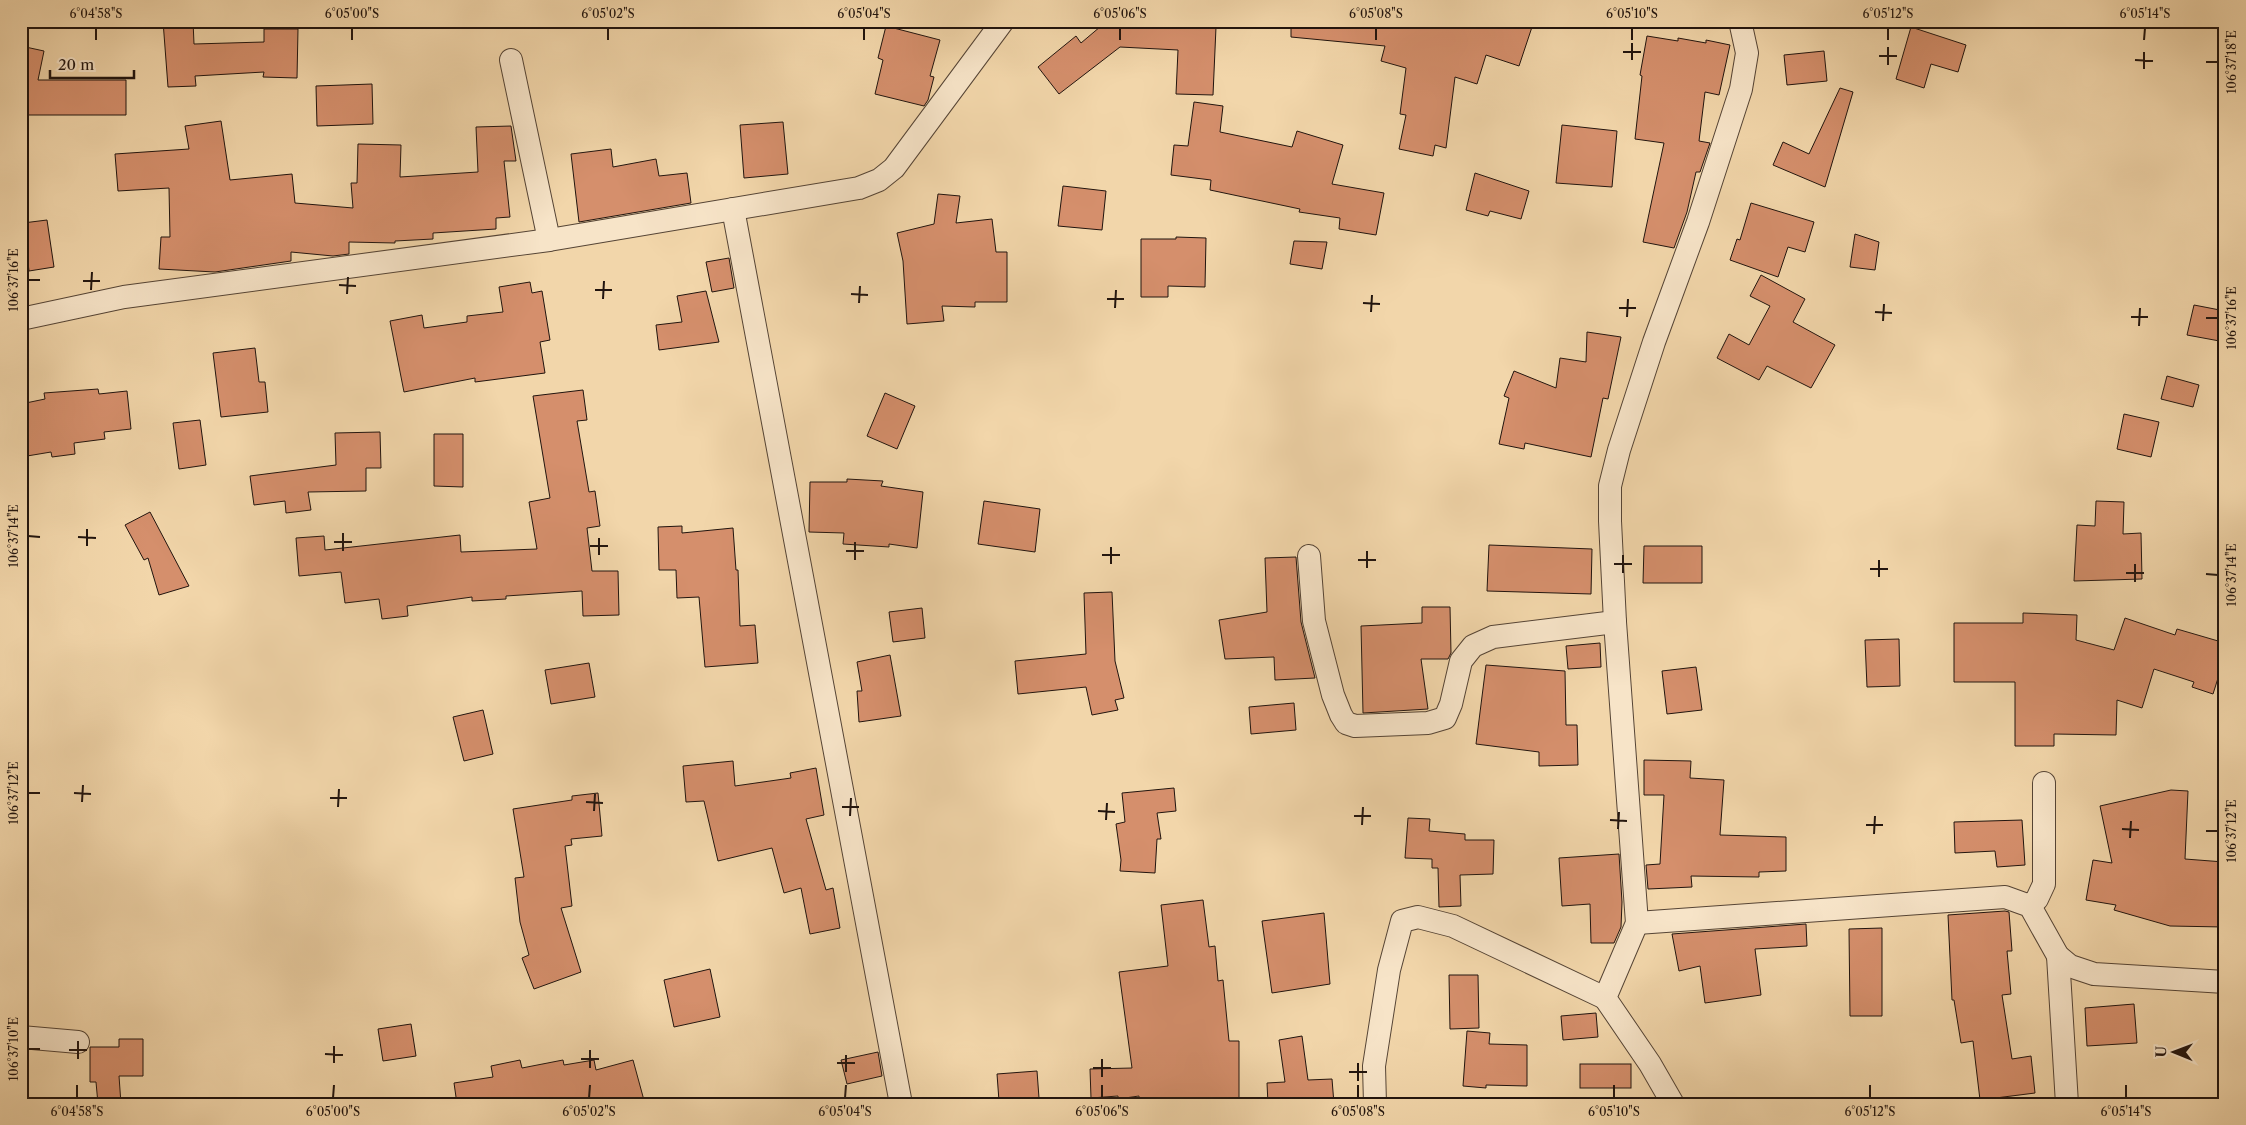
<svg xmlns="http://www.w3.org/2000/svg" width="2246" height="1125" font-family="'Libre Caslon Text',serif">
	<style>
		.building { fill: #d58f6c; stroke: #21140e }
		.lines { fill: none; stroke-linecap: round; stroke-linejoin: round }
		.minor-casing { stroke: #554435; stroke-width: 24 }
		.minor { stroke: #f7e4c8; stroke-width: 22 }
		.ticks { fill: none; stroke: #21140e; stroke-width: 2 }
		.neatline { fill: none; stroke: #21140e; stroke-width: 2 }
		.ticks-label { font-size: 12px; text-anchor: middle; fill: #21140e }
	</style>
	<rect width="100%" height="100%" fill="#f2d6aa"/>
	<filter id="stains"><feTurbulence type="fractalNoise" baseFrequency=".004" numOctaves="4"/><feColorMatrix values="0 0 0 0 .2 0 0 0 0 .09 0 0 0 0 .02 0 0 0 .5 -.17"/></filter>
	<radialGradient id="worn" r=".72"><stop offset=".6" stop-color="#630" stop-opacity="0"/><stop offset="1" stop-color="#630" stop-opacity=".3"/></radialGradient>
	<!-- building -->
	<g class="building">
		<polygon points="163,21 193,21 194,44 264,42 264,29 298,29 297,78 263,77 264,72 195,76 196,86 168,87"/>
		<polygon points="1107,21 1175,21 1175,25 1216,27 1213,95 1176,94 1178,50 1120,47 1059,94 1038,67 1076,36 1081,43"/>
		<polygon points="1291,21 1479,21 1500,28 1502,21 1534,21 1519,66 1486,55 1477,84 1455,77 1446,148 1435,145 1433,156 1399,149 1406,115 1400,114 1406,68 1381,61 1385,46 1291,37"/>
		<polygon points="886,26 940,40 930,76 934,77 928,100 924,106 875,94 883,60 878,58"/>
		<polygon points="1911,27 1966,45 1958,72 1931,64 1924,88 1896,79"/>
		<polygon points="1647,36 1678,41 1678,38 1706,43 1706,40 1730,45 1719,95 1705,92 1699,141 1710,143 1700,172 1696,172 1687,212 1674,248 1643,242 1664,143 1635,139 1642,76 1640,75"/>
		<polygon points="21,46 44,51 38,80 126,80 126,115 21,115"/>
		<polygon points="1824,51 1827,81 1787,85 1784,55"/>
		<polygon points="372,84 373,124 317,126 316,86"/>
		<polygon points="1840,88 1853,92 1825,187 1773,165 1783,142 1809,154"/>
		<polygon points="1194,102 1223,106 1220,132 1292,147 1297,131 1343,145 1332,184 1384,193 1376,235 1339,229 1340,218 1299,212 1300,209 1210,190 1211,180 1171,175 1174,145 1188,146"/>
		<polygon points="221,121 230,180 292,174 295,203 353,208 351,183 357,183 358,144 401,145 400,177 478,172 476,127 511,126 516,161 504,161 510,217 496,218 496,229 433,233 433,239 395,241 395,243 349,242 349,254 333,256 291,252 291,261 215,272 159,269 161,237 170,237 169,188 118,191 115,154 189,149 185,126"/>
		<polygon points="783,122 788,174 744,178 740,125"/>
		<polygon points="1562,125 1617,131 1612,187 1556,183"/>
		<polygon points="611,149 613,167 656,159 659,176 687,173 691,203 579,222 571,154"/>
		<polygon points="1475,173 1529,191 1521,219 1490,211 1488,216 1466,210"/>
		<polygon points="1063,186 1106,191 1102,230 1058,226"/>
		<polygon points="938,194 960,196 956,223 992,219 996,252 1007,252 1007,302 975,302 975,307 942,306 944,321 907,324 903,261 897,233 934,224"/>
		<polygon points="1751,203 1814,222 1805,252 1788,247 1778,277 1730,260 1737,239 1740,240"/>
		<polygon points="47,220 54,267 29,271 23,223"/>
		<polygon points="1855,234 1879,242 1875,270 1850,267"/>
		<polygon points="1176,237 1206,238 1205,287 1168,286 1168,297 1141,297 1141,239 1176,239"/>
		<polygon points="1294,241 1327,242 1322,269 1290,264"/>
		<polygon points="729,258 734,288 712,292 706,262"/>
		<polygon points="1761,275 1805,299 1793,322 1835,345 1811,388 1767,366 1759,380 1717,358 1729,334 1749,345 1770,306 1750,296"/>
		<polygon points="530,282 532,293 542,291 550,340 540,342 545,373 475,382 475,378 404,392 390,321 422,315 424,328 467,322 467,316 503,312 499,287"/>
		<polygon points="706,291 719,342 659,350 656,325 682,322 677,296"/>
		<polygon points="2194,305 2225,311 2225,342 2187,335"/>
		<polygon points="1587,332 1621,337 1608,399 1603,398 1591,457 1525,443 1524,449 1499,444 1509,398 1504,396 1514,371 1556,388 1560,358 1586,362"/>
		<polygon points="255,348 259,382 265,382 268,412 221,417 213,353"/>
		<polygon points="2167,376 2199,385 2193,407 2161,399"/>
		<polygon points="98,389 99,394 127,391 131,429 104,432 105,439 74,443 75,454 52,457 51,452 21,457 21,404 45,399 44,393"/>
		<polygon points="583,390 587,420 577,421 589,492 595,491 600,526 587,528 592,571 618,571 619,615 583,616 582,591 506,596 506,599 472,601 472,597 407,606 408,616 382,619 379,599 345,603 341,572 299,576 296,538 324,536 325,550 460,535 461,552 537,549 529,502 550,498 533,396"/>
		<polygon points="885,393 915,406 897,449 867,436"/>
		<polygon points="2124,414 2159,422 2151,457 2117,449"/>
		<polygon points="200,420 206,465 179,469 173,423"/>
		<polygon points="380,432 381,468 366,468 366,491 308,492 311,510 286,513 285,501 254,505 250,476 336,465 335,433"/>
		<polygon points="434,434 463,434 463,487 434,486"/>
		<polygon points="847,479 883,481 881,486 923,492 917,548 889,544 889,547 843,544 844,533 809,532 810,482 847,482"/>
		<polygon points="984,501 1040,509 1035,552 978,544"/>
		<polygon points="2096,501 2124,502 2123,534 2141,533 2142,579 2074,581 2077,525 2095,526"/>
		<polygon points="150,512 189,586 159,595 148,558 144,560 125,525"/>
		<polygon points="682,526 682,533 733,528 736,570 738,570 740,626 755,625 758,663 705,667 699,597 677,598 676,570 659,570 658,527"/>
		<polygon points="1489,545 1592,549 1591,594 1487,591"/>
		<polygon points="1644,546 1702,546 1702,583 1643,583"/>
		<polygon points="1296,557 1301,622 1315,678 1275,680 1274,657 1225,659 1219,620 1267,612 1265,558"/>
		<polygon points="1112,592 1115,661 1124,698 1115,700 1118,710 1092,715 1086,687 1018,694 1015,661 1086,654 1084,593"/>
		<polygon points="1422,607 1450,607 1451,653 1448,659 1421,659 1428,709 1363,713 1361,626 1422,623"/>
		<polygon points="922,608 925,638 893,642 889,612"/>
		<polygon points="2023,613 2077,615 2076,640 2114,650 2125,618 2175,635 2177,629 2225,643 2225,656 2213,694 2192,687 2194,682 2154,669 2142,708 2117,700 2116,735 2054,734 2054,746 2015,746 2015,682 1954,682 1954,623 2023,623"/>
		<polygon points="1899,639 1900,686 1867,687 1865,640"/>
		<polygon points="1600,643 1601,667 1568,669 1566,646"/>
		<polygon points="890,655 901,716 859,722 857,691 862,691 857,662"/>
		<polygon points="589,663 595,697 551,704 545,670"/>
		<polygon points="1486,665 1565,671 1566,725 1577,725 1578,765 1539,766 1539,752 1476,744"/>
		<polygon points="1696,667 1702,710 1667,714 1662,671"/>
		<polygon points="1294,703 1296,730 1251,734 1249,707"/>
		<polygon points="483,710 493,754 464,761 453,717"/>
		<polygon points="1644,760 1691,761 1690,778 1724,780 1720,835 1786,837 1786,871 1759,872 1759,877 1691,876 1692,887 1648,889 1646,865 1660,864 1664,795 1644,795"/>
		<polygon points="733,761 735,786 791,778 790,773 816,768 824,815 806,819 826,890 833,888 840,928 810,934 801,888 784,893 772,848 718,861 704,801 686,802 683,766"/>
		<polygon points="1174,788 1176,811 1157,813 1161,839 1157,839 1155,873 1120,871 1121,860 1116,824 1125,822 1122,793"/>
		<polygon points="2171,790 2188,791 2185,859 2224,862 2221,898 2225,898 2224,927 2170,926 2114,910 2116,905 2086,900 2093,860 2112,863 2100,806"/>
		<polygon points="598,793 602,836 571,839 572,845 565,846 572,906 561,908 581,972 534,989 522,958 529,955 520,922 515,878 524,877 513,809 572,800 572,796"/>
		<polygon points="1408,818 1430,819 1429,831 1465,834 1465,840 1494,840 1493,874 1460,875 1461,906 1439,907 1438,868 1432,868 1432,859 1405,858"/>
		<polygon points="2022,820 2025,865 1997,867 1995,851 1955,853 1954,822"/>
		<polygon points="1619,854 1622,902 1621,927 1614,943 1591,943 1590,904 1562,906 1559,858"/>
		<polygon points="1203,900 1209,947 1215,946 1218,981 1223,980 1229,1041 1239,1041 1239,1099 1184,1098 1139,1102 1139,1096 1118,1099 1118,1096 1091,1098 1090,1069 1132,1068 1119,972 1168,966 1161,905"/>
		<polygon points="2005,911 2009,912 2012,951 2007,951 2011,994 2002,995 2012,1059 2031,1056 2035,1093 1980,1100 1973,1041 1961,1043 1954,1000 1952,1000 1948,915"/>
		<polygon points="1324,913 1330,984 1272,993 1262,921"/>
		<polygon points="1806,924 1807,946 1755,949 1761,995 1705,1003 1700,966 1679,971 1672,934"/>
		<polygon points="1882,928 1882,1016 1850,1016 1849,929"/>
		<polygon points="710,969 720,1017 674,1027 664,980"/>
		<polygon points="1449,975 1478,975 1479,1028 1450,1029"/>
		<polygon points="2134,1004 2137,1043 2087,1046 2085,1008"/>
		<polygon points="1596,1013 1598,1037 1563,1040 1561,1016"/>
		<polygon points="411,1024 416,1056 383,1061 378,1029"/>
		<polygon points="1467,1031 1490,1033 1489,1044 1527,1045 1527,1086 1486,1085 1486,1088 1463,1086"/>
		<polygon points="1302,1036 1308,1080 1332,1079 1334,1104 1268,1104 1267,1083 1285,1082 1279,1040"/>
		<polygon points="119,1039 143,1039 143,1076 119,1076 121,1104 98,1104 96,1082 90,1082 90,1047 119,1047"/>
		<polygon points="878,1052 882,1076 847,1084 841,1060"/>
		<polygon points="520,1060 522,1068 563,1060 564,1065 594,1060 596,1070 633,1060 645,1104 457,1104 454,1083 493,1077 491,1066"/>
		<rect x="1580" y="1064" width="51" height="24"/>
		<polygon points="1037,1071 1039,1098 999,1101 997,1074"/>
	</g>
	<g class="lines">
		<!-- minor casing -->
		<g class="minor-casing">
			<g id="minor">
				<polyline points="511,60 549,240"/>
				<polyline points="733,209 901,1104"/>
				<polyline points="21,319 124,297 549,240 859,188 879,180 894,168 1003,21"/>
				<polyline points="1309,556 1314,621 1333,695 1341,715 1346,723 1355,726 1428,723 1445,718 1451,704 1461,661 1473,646 1493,637 1615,622"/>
				<polyline points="2030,906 2037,899 2044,884 2044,783"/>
				<polyline points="1637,923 2005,897 2030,906 2058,956 2070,966 2094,974 2225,982"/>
				<polyline points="2058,956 2067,1104"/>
				<polyline points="21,1037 78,1042"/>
				<polyline points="1375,1104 1374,1066 1389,970 1402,921 1418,917 1453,926 1605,998"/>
				<polyline points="1673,1104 1650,1064 1605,998 1637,923 1615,622 1610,521 1610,486 1619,450 1654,342 1698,222 1741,89 1747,53 1740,21"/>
			</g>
		</g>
		<!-- minor -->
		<use href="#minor" class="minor"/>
	</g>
	<!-- ticks -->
	<path class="ticks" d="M96 40V28M352 40V28M608 40V28M864 40V28M1120 40V28M1376 40V28M1632 40V28M1888 40V28M2144 40 2145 28M1623 52H1641M1879 56H1897M1632 60V43M2135 60 2153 61M2206 62H2218M1888 65V47M2144 69V52M28 280H40M83 281H100M339 285 356 286M91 290 92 272M595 290H612M347 294 348 277M851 294 868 295M603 299 604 281M1107 299H1124M859 303 860 286M1363 303 1380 304M1115 308 1116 290M1619 308H1636M1371 312 1372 295M1875 312 1892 313M1627 317 1628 299M2131 317H2148M2206 318H2218M1883 321 1884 304M2139 326 2140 308M28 536 40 537M78 537 96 538M334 542H352M87 546V529M590 546H608M343 551V533M846 551H864M599 555V538M1102 555H1120M855 560V542M1358 560H1376M1111 564V547M1614 564H1632M1367 568V551M1870 569H1888M1623 573V555M2126 573H2144M2206 574 2218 575M1879 577V560M2135 582V564M28 793H40M74 793 91 794M330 798H347M82 802 83 785M586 802 603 803M338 807 339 789M842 807H859M594 811 595 794M1098 811 1115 812M850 816 851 798M1354 816H1371M1106 820 1107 803M1610 820 1627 821M1362 825 1363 807M1866 825H1883M1618 829 1619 812M2122 829 2139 830M2206 831H2218M1874 834 1875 816M2130 838 2131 821M28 1049H40M69 1050H87M325 1054 343 1055M78 1059V1041M581 1059H599M334 1063V1046M837 1063H855M590 1068V1050M1093 1068H1111M846 1072V1055M1349 1072H1367M1102 1077V1059M1358 1081V1063M77 1098V1085M333 1098 334 1085M589 1098 590 1085M845 1098 846 1085M1102 1098V1085M1358 1098V1085M1614 1098V1085M1870 1098V1085M2126 1098V1085"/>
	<!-- margin -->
	<rect width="2246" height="1125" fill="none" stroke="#f2d6aa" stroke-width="55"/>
	<!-- north arrow -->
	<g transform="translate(2174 1052) rotate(271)" stroke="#f7e4c8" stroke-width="4" paint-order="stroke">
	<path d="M0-4L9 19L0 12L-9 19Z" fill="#21140e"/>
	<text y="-8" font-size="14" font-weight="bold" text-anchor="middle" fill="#21140e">U</text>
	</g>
	<!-- scale -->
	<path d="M50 70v8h84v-8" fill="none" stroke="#21140e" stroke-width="2.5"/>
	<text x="58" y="70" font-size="15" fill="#21140e" stroke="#f7e4c8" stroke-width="4" paint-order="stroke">20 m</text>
	<rect x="28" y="28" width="2190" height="1070" class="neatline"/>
	<g class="ticks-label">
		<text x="96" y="18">6°04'58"S</text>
		<text x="352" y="18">6°05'00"S</text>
		<text x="608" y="18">6°05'02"S</text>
		<text x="864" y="18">6°05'04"S</text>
		<text x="1120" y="18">6°05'06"S</text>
		<text x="1376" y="18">6°05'08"S</text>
		<text x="1632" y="18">6°05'10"S</text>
		<text x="1888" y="18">6°05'12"S</text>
		<text x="2145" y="18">6°05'14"S</text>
		<text transform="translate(2232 62) rotate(-90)" y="4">106°37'18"E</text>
		<text transform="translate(14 280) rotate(-90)" y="4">106°37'16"E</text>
		<text transform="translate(2232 318) rotate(-90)" y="4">106°37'16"E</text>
		<text transform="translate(14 536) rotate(-90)" y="4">106°37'14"E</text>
		<text transform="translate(2232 575) rotate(-90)" y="4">106°37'14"E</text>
		<text transform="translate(14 793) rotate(-90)" y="4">106°37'12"E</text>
		<text transform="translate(2232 831) rotate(-90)" y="4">106°37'12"E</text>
		<text transform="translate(14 1049) rotate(-90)" y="4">106°37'10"E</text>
		<text x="77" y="1116">6°04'58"S</text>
		<text x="333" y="1116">6°05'00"S</text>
		<text x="589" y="1116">6°05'02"S</text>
		<text x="845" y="1116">6°05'04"S</text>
		<text x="1102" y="1116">6°05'06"S</text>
		<text x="1358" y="1116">6°05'08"S</text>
		<text x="1614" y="1116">6°05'10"S</text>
		<text x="1870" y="1116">6°05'12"S</text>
		<text x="2126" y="1116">6°05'14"S</text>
	</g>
	<rect width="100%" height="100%" filter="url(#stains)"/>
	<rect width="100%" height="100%" fill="url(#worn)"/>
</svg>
